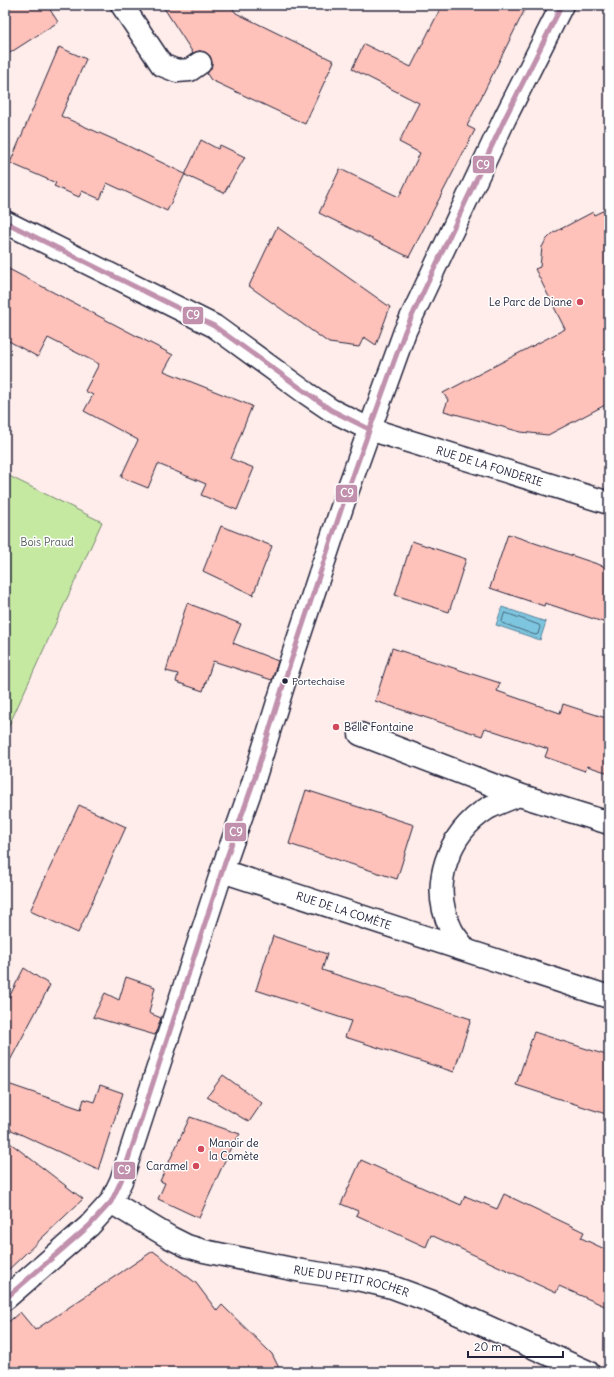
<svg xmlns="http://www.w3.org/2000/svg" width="614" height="1377" font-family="Delius,sans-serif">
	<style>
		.green { fill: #c6e9a2; stroke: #74866e }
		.water { fill: #7ec6df; stroke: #59849d }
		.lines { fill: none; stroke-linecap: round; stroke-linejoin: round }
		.shore { stroke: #47647d; stroke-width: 1 }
		.building { fill: #fec2bb; stroke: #22223b }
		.minor-casing { stroke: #22223b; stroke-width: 25 }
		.minor { stroke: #fff; stroke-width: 22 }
		.bus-1-casing { stroke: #fff; stroke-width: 8 }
		.bus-1 { stroke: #c090ad; stroke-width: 5 }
		.poi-dot { fill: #d1495b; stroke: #fff; stroke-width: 1.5 }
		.bus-dot { fill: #22223b; stroke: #fff; stroke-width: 1.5 }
		.labels { text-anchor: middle; stroke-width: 3; stroke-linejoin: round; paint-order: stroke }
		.bus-label { font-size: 10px; fill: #22223b; stroke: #fff; text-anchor: start }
		.poi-label { font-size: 11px; fill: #22223b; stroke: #fff; text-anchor: end }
		.street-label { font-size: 11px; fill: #22223b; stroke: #fff }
		.park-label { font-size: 11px; fill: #535e5a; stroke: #fff }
		.line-badge { stroke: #fff; stroke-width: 1.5 }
		.badge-label { font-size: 11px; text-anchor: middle; font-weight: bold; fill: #fff }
	</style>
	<rect width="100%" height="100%" fill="#ffedeb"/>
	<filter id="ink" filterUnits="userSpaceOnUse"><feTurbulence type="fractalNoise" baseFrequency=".025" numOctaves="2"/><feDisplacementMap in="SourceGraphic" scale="8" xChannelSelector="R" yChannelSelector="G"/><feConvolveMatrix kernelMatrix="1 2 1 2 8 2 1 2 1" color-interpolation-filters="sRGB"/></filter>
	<g filter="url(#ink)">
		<!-- green -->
		<polygon class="green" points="5,474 102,522 5,734"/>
		<!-- water -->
		<polygon class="water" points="502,607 546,622 540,640 496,625"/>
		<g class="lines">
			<!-- shore -->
			<polygon class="shore" points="506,613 539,625 540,627 538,634 535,635 502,623 502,621 504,614"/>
		</g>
		<!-- building -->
		<g class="building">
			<polygon points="5,5 47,5 58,22 5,56"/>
			<polygon points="162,5 230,5 236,13 334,61 305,124 211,80 207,74 211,68 212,62 210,56 205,52 199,51 193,53"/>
			<polygon points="442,5 527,5 467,126 475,130 409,257 319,213 340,169 399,197 420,153 399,142 419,103 352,69 364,44 411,67"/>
			<polygon points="59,47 86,59 61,116 124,144 185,174 167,211 107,183 100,199 82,191 79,197 54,186 56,183 10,163"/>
			<polygon points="201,140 218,149 220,145 245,157 224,193 185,175"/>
			<polygon points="609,208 609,403 548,435 521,432 444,411 448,400 443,393 565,329 535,269 540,267 542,247 546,240 553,233 593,212 594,215"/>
			<polygon points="277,227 390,307 376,345 364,337 359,347 329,343 249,286"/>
			<polygon points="5,267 173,355 164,371 252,406 231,459 254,468 237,510 201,495 206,484 158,464 148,488 121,477 138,440 84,411 93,395 85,391 99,364 48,338 38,357 5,339"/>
			<polygon points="221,526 272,546 253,595 203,571"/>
			<polygon points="508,534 609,568 609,624 545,603 544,606 490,588"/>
			<polygon points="412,541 466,559 449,612 395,595"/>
			<polygon points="187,603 241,624 233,643 278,661 272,680 213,661 203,691 176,682 178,674 166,671"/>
			<polygon points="392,648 500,683 497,691 560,713 563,704 609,719 609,773 587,766 585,771 545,757 548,749 485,728 482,736 375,701"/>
			<polygon points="306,790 414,825 397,879 289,844"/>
			<polygon points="79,805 126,827 78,933 30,911"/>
			<polygon points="273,936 327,954 322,970 471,1019 454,1072 345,1037 351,1021 256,990"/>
			<polygon points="24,968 50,985 5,1070 5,1005"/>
			<polygon points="126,977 155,987 149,1013 161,1018 155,1035 93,1017 105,993 119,1000"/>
			<polygon points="534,1032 609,1056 609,1115 516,1085"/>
			<polygon points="223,1075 262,1103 249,1122 207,1097"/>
			<polygon points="5,1083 81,1109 84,1099 94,1102 100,1085 123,1093 98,1170 5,1127"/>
			<polygon points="190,1117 240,1134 231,1147 199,1218 158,1199 165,1183 160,1181"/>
			<polygon points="5,1139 83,1199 5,1273"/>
			<polygon points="361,1160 461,1205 465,1196 497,1209 504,1194 584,1232 581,1238 609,1251 609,1308 559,1286 556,1293 431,1235 426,1247 356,1215 358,1211 341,1204"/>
			<polygon points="153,1251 196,1283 217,1311 222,1305 272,1354 281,1372 5,1372 5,1325 20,1312 35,1330"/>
		</g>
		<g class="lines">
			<!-- minor casing -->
			<g class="minor-casing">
				<g id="minor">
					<polyline points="122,5 162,65 177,71 190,70 200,63"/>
					<path id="s1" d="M5 222 214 326 306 393 331 410 369 429 609 503"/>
					<polyline points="360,734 519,795"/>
					<path id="s2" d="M222 871 609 997"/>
					<path d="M465 949C461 943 454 936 451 929 429 885 448 833 488 808 498 803 509 799 519 795L609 823"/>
					<path id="s3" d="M111 1202 169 1237 187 1246 204 1251 302 1271 357 1279 392 1287 430 1301 588 1372"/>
					<polyline points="5,1299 89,1226 111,1202 121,1181 222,871 252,786 287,673 346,495 405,331 505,118 562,5"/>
				</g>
			</g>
			<!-- minor -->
			<use href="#minor" class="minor"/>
			<!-- bus-1 casing -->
			<g class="bus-1-casing">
				<g id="bus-1">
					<polyline points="5,222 214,326 331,410 369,429"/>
					<polyline points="5,1299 89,1226 111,1202 121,1181 222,871 252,786 287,673 346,495 405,331 505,118 562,5"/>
				</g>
			</g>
			<!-- bus-1 -->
			<use href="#bus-1" class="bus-1"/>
		</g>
	</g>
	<!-- markers -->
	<g class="poi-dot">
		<circle cx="580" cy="302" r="4"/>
		<circle cx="336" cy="727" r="4"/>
		<circle cx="201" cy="1149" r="4"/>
		<circle cx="196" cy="1166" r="4"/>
	</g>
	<circle class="bus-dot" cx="285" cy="681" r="3.5"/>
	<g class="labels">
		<!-- bus labels -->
		<g class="bus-label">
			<text x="292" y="685">Portechaise</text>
		</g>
		<!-- poi labels -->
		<g class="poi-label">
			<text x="572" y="306">Le Parc de Diane</text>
			<text x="344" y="731" text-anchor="start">Belle Fontaine</text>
			<text x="209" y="1147" text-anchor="start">Manoir de<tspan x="209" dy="13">la Comète</tspan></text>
			<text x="188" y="1170">Caramel</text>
		</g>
		<!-- street labels -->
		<g class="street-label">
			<text dy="4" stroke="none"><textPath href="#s1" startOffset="546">RUE DE LA FONDERIE</textPath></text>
			<text dy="4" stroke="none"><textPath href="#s2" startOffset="128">RUE DE LA COMÈTE</textPath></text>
			<text dy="4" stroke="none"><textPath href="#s3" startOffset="256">RUE DU PETIT ROCHER</textPath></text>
		</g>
		<!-- park labels -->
		<g class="park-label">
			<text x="47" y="546">Bois Praud</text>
		</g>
	</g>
	<g class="line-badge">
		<rect x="472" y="155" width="23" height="19" rx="4" fill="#c090ad"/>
		<rect x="182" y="306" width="22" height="19" rx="4" fill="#c090ad"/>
		<rect x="335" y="484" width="23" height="19" rx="4" fill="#c090ad"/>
		<rect x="224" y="822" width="23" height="20" rx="4" fill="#c090ad"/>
		<rect x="113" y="1161" width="23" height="19" rx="4" fill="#c090ad"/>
	</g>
	<g class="badge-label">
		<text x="483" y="169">C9</text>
		<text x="193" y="319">C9</text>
		<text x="347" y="497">C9</text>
		<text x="236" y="836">C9</text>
		<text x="124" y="1174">C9</text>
	</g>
	<!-- margin -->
	<rect width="614" height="1377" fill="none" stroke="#fff" stroke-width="20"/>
	<rect x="10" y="10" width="594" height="1357" fill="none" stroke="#22223b" stroke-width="1.5" filter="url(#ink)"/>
	<!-- scale -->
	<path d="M468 1351v6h95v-6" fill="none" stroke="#22223b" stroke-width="2"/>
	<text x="474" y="1351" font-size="12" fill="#22223b" stroke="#ffffff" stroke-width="3" paint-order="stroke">20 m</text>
</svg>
